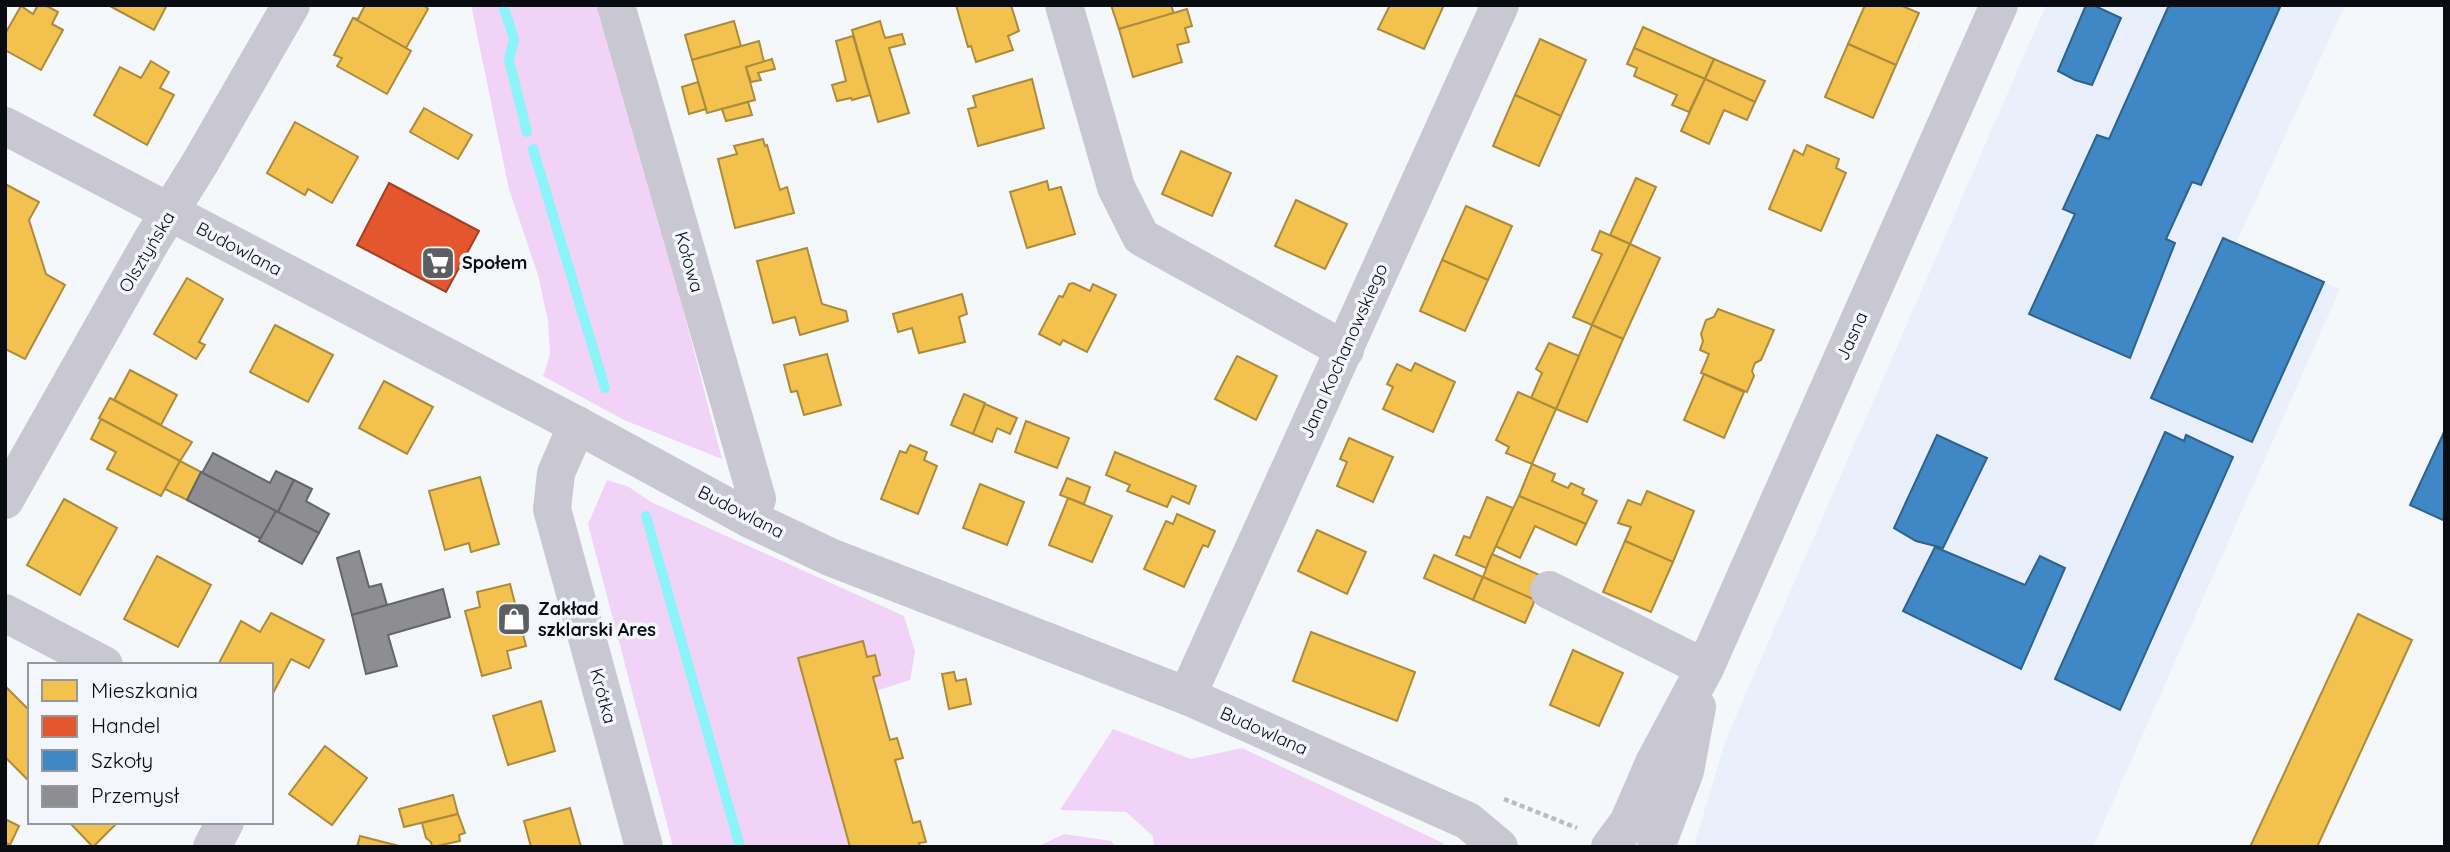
<svg xmlns="http://www.w3.org/2000/svg" width="2450" height="852" font-family="Quicksand,sans-serif">
	<style>
		.built { fill: #e9f0fc }
		.green { fill: #f1d3f7 }
		.homes { fill: #f2c14e; stroke: #ac8b3b; stroke-width: 2 }
		.shops { fill: #e4572e; stroke: #a24025; stroke-width: 2 }
		.schools { fill: #3f88c5; stroke: #2f638f; stroke-width: 2 }
		.industry { fill: #8d8d92; stroke: #65666b; stroke-width: 2 }
		.lines { fill: none; stroke-linecap: round; stroke-linejoin: round }
		.stream { stroke: #8bf4f9; stroke-width: 10 }
		.path { stroke: #babac3; stroke-width: 4.5; stroke-dasharray: 5 3.5; stroke-linecap: butt }
		.minor { stroke: #c8c7d2; stroke-width: 38 }
		.labels { text-anchor: middle; stroke-width: 7; stroke-linejoin: round; paint-order: stroke }
		.street-label { font-size: 18px; fill: #090c10; stroke: #f3f7fd }
		.poi-label { font-size: 18px; font-weight: bold; fill: #090c10; stroke: #f3f7fd; text-anchor: start }
	</style>
	<rect width="100%" height="100%" fill="#f5f8fb"/>
	<!-- built -->
	<polygon class="built" points="2046,5 2345,5 2236,243 2340,289 2093,847 1698,847 1695,842 1726,739"/>
	<!-- green -->
	<g class="green">
		<polygon points="471,5 604,5 722,459 624,420 543,376 550,355 548,321 538,275 509,189"/>
		<polygon points="607,480 629,487 651,502 904,616 915,652 910,680 876,691 873,677 880,675 875,655 867,657 863,641 798,658 850,847 673,847 588,524"/>
		<polygon points="1113,729 1191,759 1242,748 1443,843 1445,847 1154,847 1153,836 1126,812 1060,810"/>
		<polygon points="1064,834 1111,841 1116,847 1037,847"/>
	</g>
	<!-- homes -->
	<g class="homes">
		<polygon points="38,5 45,5 58,12 52,24 63,30 41,70 5,50 5,34 21,6 33,14"/>
		<polygon points="108,5 167,5 154,30"/>
		<polygon points="365,5 424,5 428,9 406,48 353,18 358,19"/>
		<polygon points="956,5 1011,5 1019,31 1008,36 1013,50 976,62 971,46 968,47"/>
		<polygon points="1111,5 1171,5 1174,14 1119,29"/>
		<polygon points="1390,5 1444,5 1424,49 1378,29"/>
		<polygon points="1865,5 1900,5 1919,13 1896,65 1848,44"/>
		<polygon points="1187,9 1192,26 1185,28 1189,42 1177,45 1182,62 1133,77 1119,29"/>
		<polygon points="353,18 411,51 387,94 337,66 342,58 334,55"/>
		<polygon points="734,21 741,46 692,60 685,35"/>
		<polygon points="880,21 885,38 902,34 905,44 889,48 909,113 878,122 852,30"/>
		<polygon points="1643,27 1714,59 1705,79 1634,48"/>
		<polygon points="853,36 870,95 852,100 851,98 837,101 832,85 846,81 836,41"/>
		<polygon points="1540,39 1586,60 1561,116 1515,95"/>
		<polygon points="759,41 764,62 746,67 755,100 707,113 692,60"/>
		<polygon points="1848,44 1896,65 1873,118 1825,97"/>
		<polygon points="1634,48 1705,79 1689,112 1672,105 1677,95 1634,76 1637,68 1627,64"/>
		<polygon points="772,59 775,69 758,73 761,80 751,82 746,67"/>
		<polygon points="1714,59 1765,81 1755,102 1705,79"/>
		<polygon points="151,61 169,72 160,88 174,95 147,145 94,115 120,67 141,78"/>
		<polygon points="1032,79 1044,128 978,146 968,109 976,107 973,96"/>
		<polygon points="1705,79 1755,102 1747,120 1724,110 1709,144 1681,131"/>
		<polygon points="698,82 706,109 689,114 682,87"/>
		<polygon points="1515,95 1561,116 1539,166 1493,146"/>
		<polygon points="748,102 752,115 726,121 722,109"/>
		<polygon points="424,108 472,135 458,159 410,132"/>
		<polygon points="295,122 358,157 332,203 308,189 305,195 267,173"/>
		<polygon points="763,139 765,146 767,145 780,190 787,187 794,213 735,228 718,159 737,154 734,146"/>
		<polygon points="1807,145 1839,159 1836,168 1846,173 1821,231 1769,209 1794,150 1803,155"/>
		<polygon points="1181,151 1231,173 1212,216 1162,194"/>
		<polygon points="1636,178 1656,187 1630,244 1610,235"/>
		<polygon points="1047,181 1049,190 1061,187 1075,234 1027,248 1010,192"/>
		<polygon points="5,184 39,202 29,220 46,274 65,285 25,359 5,349"/>
		<polygon points="1296,200 1347,224 1325,269 1275,246"/>
		<polygon points="1466,206 1512,226 1488,280 1442,260"/>
		<polygon points="1600,231 1630,244 1592,325 1573,317 1602,254 1592,250"/>
		<polygon points="1630,244 1660,258 1623,339 1592,325"/>
		<polygon points="807,248 822,304 846,311 848,321 800,335 795,317 773,323 757,261"/>
		<polygon points="1442,260 1488,280 1465,331 1420,311"/>
		<polygon points="187,278 223,299 199,342 205,345 196,359 154,334"/>
		<polygon points="1073,283 1090,291 1093,284 1116,295 1087,352 1063,340 1060,345 1039,334 1059,296 1063,297 1069,284"/>
		<polygon points="962,294 967,314 959,317 965,342 919,353 912,328 898,332 893,314"/>
		<polygon points="1718,309 1774,330 1761,360 1755,363 1752,371 1754,376 1747,392 1701,373 1709,354 1700,350 1703,341 1701,334 1706,320 1714,317"/>
		<polygon points="275,325 333,355 308,402 250,372"/>
		<polygon points="1592,325 1623,339 1587,422 1556,409"/>
		<polygon points="1549,343 1579,356 1556,409 1531,398 1542,373 1536,369"/>
		<polygon points="827,354 841,405 804,415 797,391 791,392 784,365"/>
		<polygon points="1237,356 1277,376 1256,420 1215,399"/>
		<polygon points="1415,363 1455,382 1433,432 1383,409 1393,387 1387,384 1397,364 1411,371"/>
		<polygon points="130,370 177,395 161,425 114,400"/>
		<polygon points="1704,374 1744,392 1724,438 1684,420"/>
		<polygon points="384,381 433,407 407,454 359,428"/>
		<polygon points="1518,392 1556,409 1532,464 1506,453 1509,447 1496,440"/>
		<polygon points="964,394 985,403 973,434 951,425"/>
		<polygon points="110,398 192,442 180,461 99,418"/>
		<polygon points="985,404 1017,418 1010,434 997,428 992,442 973,434"/>
		<polygon points="101,419 180,461 161,496 107,469 116,452 91,439"/>
		<polygon points="1026,421 1069,438 1057,468 1015,452"/>
		<polygon points="1349,438 1393,457 1373,502 1337,486 1347,462 1340,459"/>
		<polygon points="910,445 927,452 924,460 937,466 918,514 881,499 900,451 906,453"/>
		<polygon points="1115,452 1196,486 1189,504 1172,496 1167,507 1127,491 1130,485 1106,475"/>
		<polygon points="180,461 201,472 187,500 165,489"/>
		<polygon points="1532,464 1555,474 1552,481 1568,488 1571,483 1584,489 1582,494 1597,501 1586,524 1519,496"/>
		<polygon points="480,477 499,544 471,552 469,543 445,550 429,491"/>
		<polygon points="1067,478 1090,487 1084,504 1060,495"/>
		<polygon points="980,484 1024,502 1007,545 963,528"/>
		<polygon points="1647,491 1694,511 1673,562 1625,541 1631,527 1618,523 1628,500 1641,505"/>
		<polygon points="1519,496 1586,524 1576,545 1535,526 1520,558 1495,546"/>
		<polygon points="1487,497 1513,508 1486,568 1456,555 1464,536 1470,538"/>
		<polygon points="1068,498 1112,516 1092,562 1049,545"/>
		<polygon points="64,499 117,528 80,595 27,565"/>
		<polygon points="1177,514 1215,531 1208,547 1203,545 1184,587 1144,569 1166,521 1173,524"/>
		<polygon points="1317,530 1366,552 1347,594 1298,571"/>
		<polygon points="1625,541 1673,562 1651,612 1603,592"/>
		<polygon points="1492,554 1544,577 1535,600 1483,577"/>
		<polygon points="1434,555 1483,577 1473,600 1424,578"/>
		<polygon points="157,556 211,585 178,647 124,619"/>
		<polygon points="1483,577 1535,600 1525,623 1473,600"/>
		<polygon points="510,584 526,646 507,651 511,668 482,676 465,611 480,607 477,592"/>
		<polygon points="271,613 324,640 309,668 291,659 271,697 271,665 218,665 241,621 260,632"/>
		<polygon points="2358,614 2412,640 2317,847 2250,847"/>
		<polygon points="1311,632 1415,672 1397,721 1293,681"/>
		<polygon points="863,641 867,657 875,655 880,675 873,677 890,740 897,738 903,758 895,760 913,823 920,821 926,842 919,843 920,847 850,847 798,658"/>
		<polygon points="1573,650 1623,673 1599,726 1550,705"/>
		<polygon points="954,672 956,681 966,679 971,704 949,709 942,674"/>
		<polygon points="5,686 30,711 30,782 5,757"/>
		<polygon points="541,701 555,751 508,765 493,716"/>
		<polygon points="325,746 367,778 332,825 289,794"/>
		<polygon points="453,795 458,814 404,827 399,809"/>
		<polygon points="570,808 581,847 531,847 524,821"/>
		<polygon points="458,814 465,833 459,835 460,841 432,847 431,842 426,838 422,823"/>
		<polygon points="5,819 19,826 10,845 5,842"/>
		<polygon points="69,822 118,822 93,847"/>
		<polygon points="360,836 403,847 357,847"/>
	</g>
	<!-- shops -->
	<polygon class="shops" points="389,183 479,231 446,292 357,245"/>
	<!-- schools -->
	<g class="schools">
		<polygon points="2086,5 2093,5 2121,18 2092,85 2075,80 2058,71"/>
		<polygon points="2169,5 2281,5 2201,185 2192,182 2166,239 2175,243 2130,358 2029,314 2075,214 2063,209 2097,135 2109,139"/>
		<polygon points="2223,238 2324,282 2252,442 2151,398"/>
		<polygon points="2445,430 2445,521 2410,505"/>
		<polygon points="2165,432 2184,441 2186,435 2233,457 2120,710 2055,679"/>
		<polygon points="1937,435 1987,458 1943,548 1916,541 1894,528"/>
		<polygon points="1935,547 2025,585 2040,556 2065,568 2021,669 1903,611"/>
	</g>
	<!-- industry -->
	<g class="industry">
		<polygon points="213,453 270,483 276,471 294,480 278,512 202,473"/>
		<polygon points="201,472 276,511 261,539 187,500"/>
		<polygon points="294,480 312,489 306,501 329,514 319,533 278,512"/>
		<polygon points="276,511 319,533 302,564 259,541"/>
		<polygon points="359,551 369,587 381,584 387,605 352,615 337,558"/>
		<polygon points="443,589 450,617 388,635 397,666 366,674 352,615"/>
	</g>
	<g class="lines">
		<!-- stream -->
		<g class="stream">
			<polyline points="503,5 514,39 509,60 527,132"/>
			<polyline points="533,149 605,388"/>
			<polyline points="646,516 740,847"/>
		</g>
		<!-- path -->
		<polyline class="path" points="1504,799 1577,828"/>
		<!-- minor -->
		<g class="minor">
			<polyline points="616,5 757,499 750,519"/>
			<polyline points="1064,5 1116,187 1141,237 1345,350"/>
			<polyline points="5,126 577,425 750,519 830,557 1187,696 1468,821 1499,847"/>
			<polyline points="577,425 556,473 552,509 644,847"/>
			<polyline points="5,500 152,240 200,163 291,5"/>
			<polyline points="1549,590 1705,668"/>
			<polyline points="5,613 104,665"/>
			<polyline points="1187,696 1500,5"/>
			<polyline points="212,847 225,822"/>
			<polyline points="1610,847 1628,823 1654,763 1705,668 1999,5"/>
			<polyline points="1656,847 1685,771 1697,707"/>
		</g>
	</g>
	<!-- icons -->
	<defs>
		<g id="supermarket-square" transform="scale(1.75)"><rect x="-9" y="-9" width="18" height="18" rx="4" fill="#5c5f62" stroke="#f3f7fd"/><path d="M-6-5.5h2.5l.6 2H6L4.5 2H-2.5L-4.4-4H-6ZM-1.5 3.2a1.3 1.3 0 1 0 .1 0ZM3 3.2a1.3 1.3 0 1 0 .1 0Z" fill="#fff"/></g>
		<g id="shop-square" transform="scale(1.75)"><rect x="-9" y="-9" width="18" height="18" rx="4" fill="#5c5f62" stroke="#f3f7fd"/><path d="M-5-2.5h2.3a2.7 3.5 0 0 1 5.4 0H5L5.5 6h-11ZM-1.5-2.5h3a1.5 2.3 0 0 0-3 0Z" fill="#fff"/></g>
	</defs>
	<g fill-rule="evenodd">
		<use href="#supermarket-square" x="438" y="263"/>
		<use href="#shop-square" x="514" y="619"/>
	</g>
	<g class="labels">
		<!-- street labels -->
		<g class="street-label">
			<text transform="translate(239 249) rotate(28)" y="6">Budowlana</text>
			<text transform="translate(147 252) rotate(-59)" y="6">Olsztyńska</text>
			<text transform="translate(689 262) rotate(74)" y="6">Kołowa</text>
			<text transform="translate(1852 336) rotate(-66)" y="6">Jasna</text>
			<text transform="translate(1344 351) rotate(-66)" y="6">Jana Kochanowskiego</text>
			<text transform="translate(741 512) rotate(27)" y="6">Budowlana</text>
			<text transform="translate(603 696) rotate(75)" y="6">Krótka</text>
			<text transform="translate(1264 731) rotate(24)" y="6">Budowlana</text>
		</g>
		<!-- poi labels -->
		<g class="poi-label">
			<text x="462" y="269">Społem</text>
			<text x="538" y="615">Zakład<tspan x="538" dy="21">szklarski Ares</tspan></text>
		</g>
	</g>
	<!-- border -->
	<rect width="2450" height="852" fill="none" stroke="#090c10" stroke-width="14"/>
	<!-- legend -->
	<rect x="28" y="663" width="245" height="161" fill="#f3f7fd" stroke="#95999e" stroke-width="2"/>
	<rect x="42" y="680" width="35" height="21" fill="#f2c14e" stroke="#95999e" stroke-width="2"/>
	<text x="91" y="698" font-size="21" fill="#090c10">Mieszkania</text>
	<rect x="42" y="716" width="35" height="21" fill="#e4572e" stroke="#95999e" stroke-width="2"/>
	<text x="91" y="733" font-size="21" fill="#090c10">Handel</text>
	<rect x="42" y="750" width="35" height="21" fill="#3f88c5" stroke="#95999e" stroke-width="2"/>
	<text x="91" y="768" font-size="21" fill="#090c10">Szkoły</text>
	<rect x="42" y="786" width="35" height="21" fill="#8d8d92" stroke="#95999e" stroke-width="2"/>
	<text x="91" y="803" font-size="21" fill="#090c10">Przemysł</text>
</svg>
